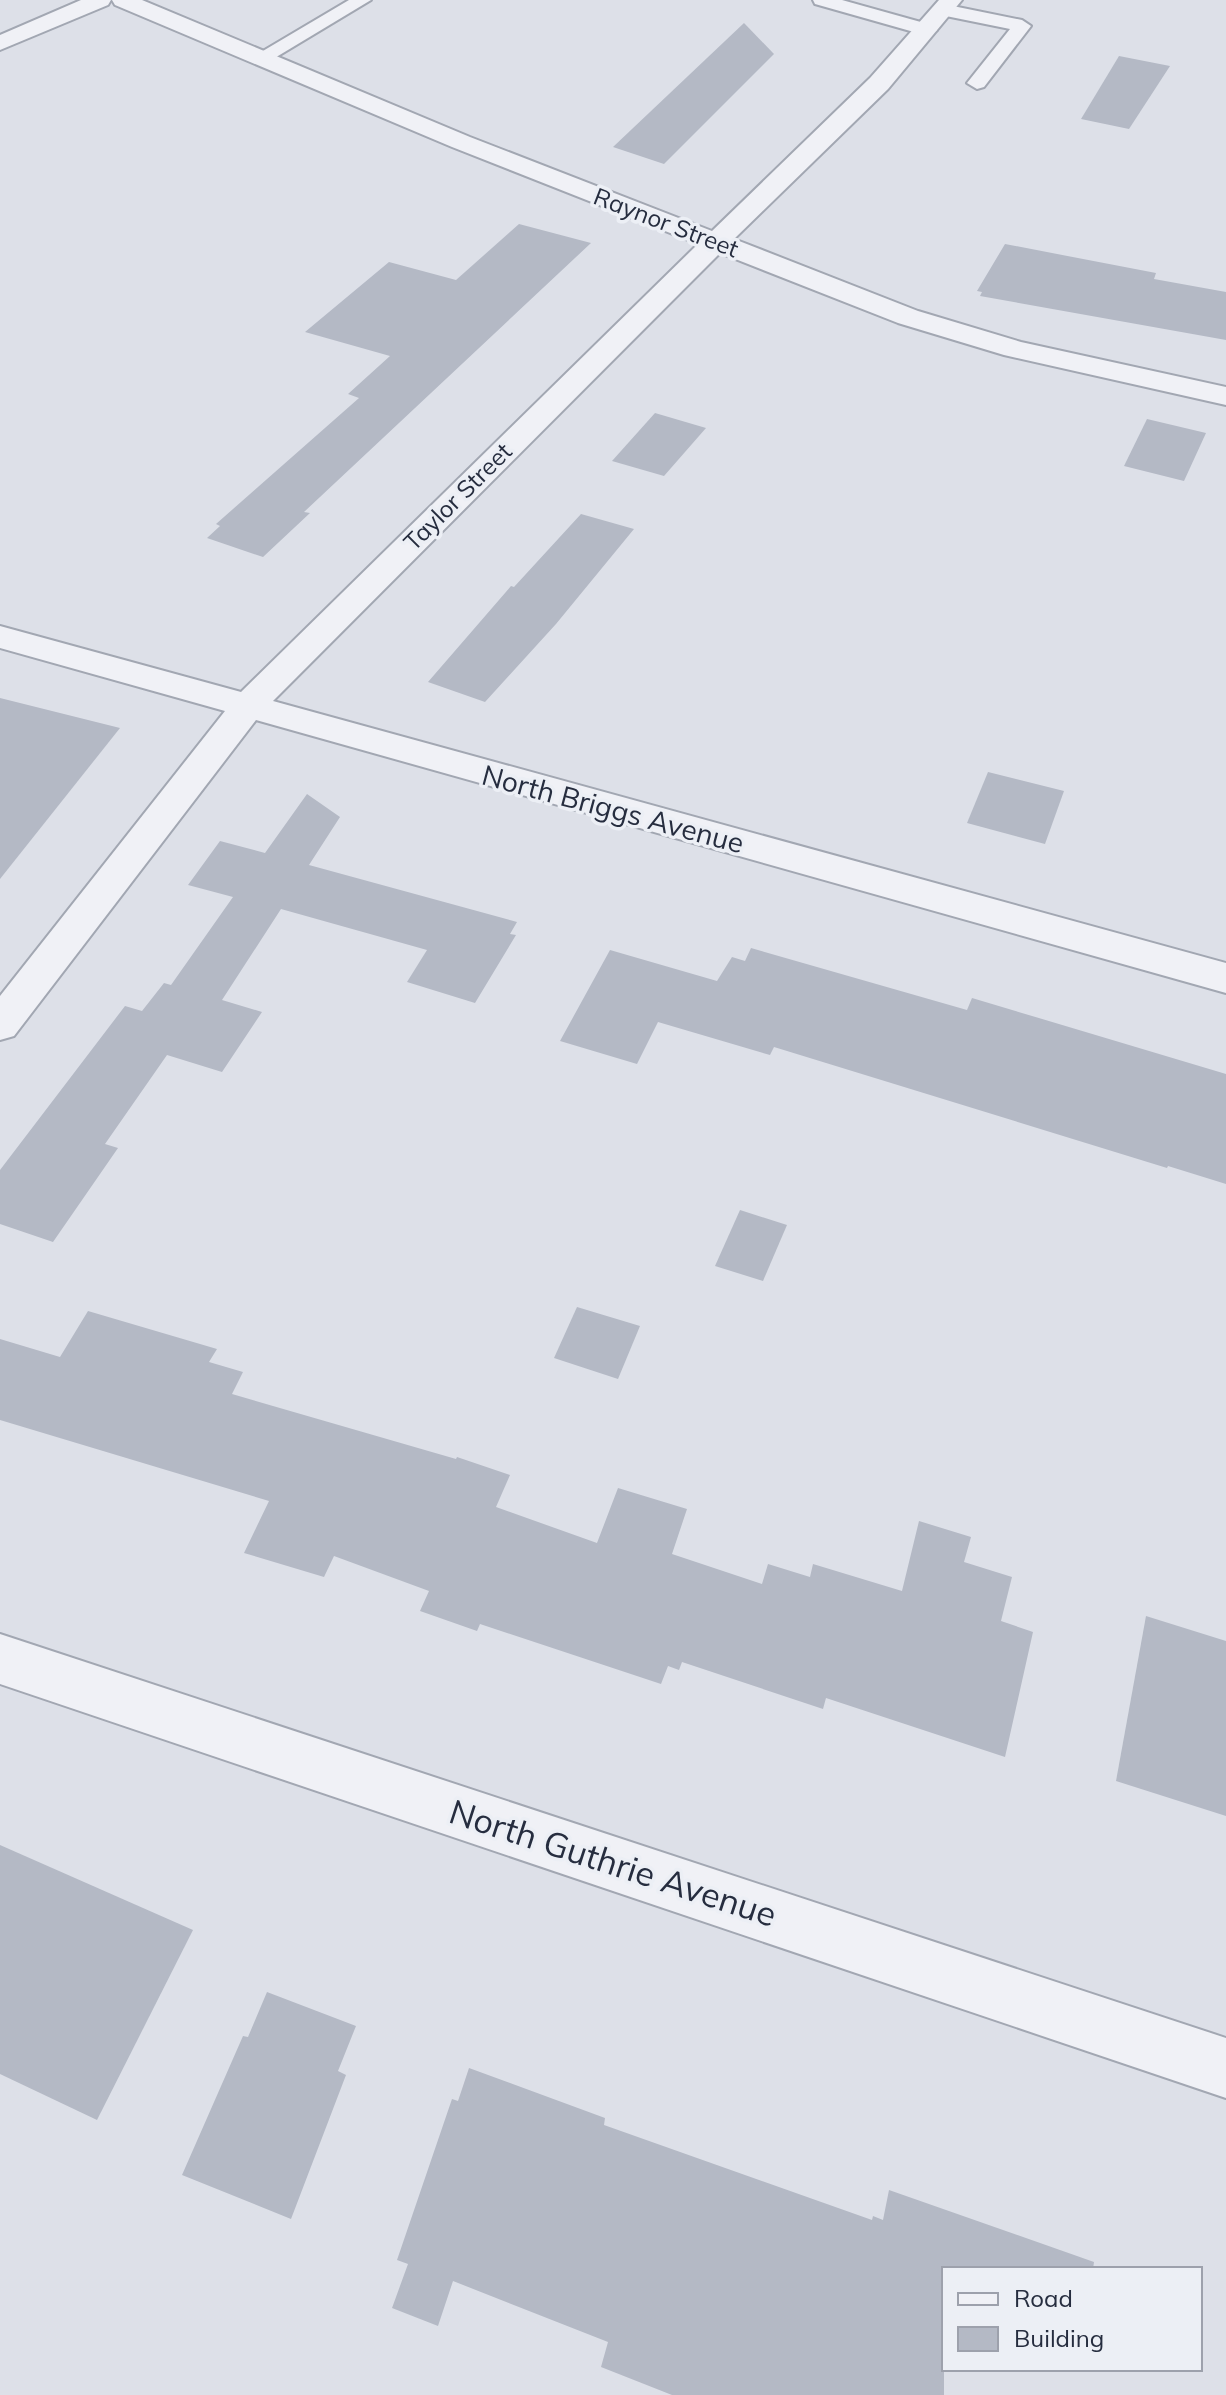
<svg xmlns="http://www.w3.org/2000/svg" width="1226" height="2395" font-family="Mulish,sans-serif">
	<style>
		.building { fill: #b4b9c5 }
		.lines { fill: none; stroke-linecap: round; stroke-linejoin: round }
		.service-casing { stroke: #a2a7b2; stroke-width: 4 }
		.minor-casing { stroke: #a2a7b2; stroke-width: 4 }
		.service { fill: #f0f1f6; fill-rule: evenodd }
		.minor { fill: #f0f1f6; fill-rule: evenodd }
		.labels { text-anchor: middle; stroke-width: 7; stroke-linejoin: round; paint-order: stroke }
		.far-street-label { font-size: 24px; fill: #262d3f; stroke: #eceff5 }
		.street-label { font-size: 28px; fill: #262d3f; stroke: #eceff5 }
		.near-street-label { font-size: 34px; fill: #262d3f; stroke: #eceff5 }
	</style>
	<rect width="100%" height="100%" fill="#dde0e8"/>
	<!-- building -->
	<g class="building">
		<polygon points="744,23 774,54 664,164 613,147"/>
		<polygon points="1119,56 1170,66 1129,129 1081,119"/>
		<polygon points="519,224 591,243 304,512 310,513 263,557 207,538 220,526 216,524 359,398 348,394 390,356 305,332 389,262 456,280"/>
		<polygon points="1005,244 1156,273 1154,279 1226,292 1226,340 980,296 982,292 977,291"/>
		<polygon points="655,413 706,428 664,476 612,461"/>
		<polygon points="1147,419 1206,433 1184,481 1124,466"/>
		<polygon points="581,514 634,529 556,624 485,702 428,682 511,586 514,587"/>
		<polygon points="0,698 120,728 0,879"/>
		<polygon points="988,772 1064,791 1045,844 967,823"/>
		<polygon points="307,794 340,817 309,865 517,922 510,934 516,935 475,1003 407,982 427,950 281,909 222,1000 262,1012 222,1072 167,1055 105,1144 118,1148 53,1242 0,1224 0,1170 125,1006 142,1011 164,983 171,985 233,897 188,885 220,841 265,853"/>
		<polygon points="751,948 967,1010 972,998 1226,1074 1226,1184 1168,1166 1167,1168 774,1047 770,1055 658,1022 637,1064 560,1041 610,950 717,981 732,957 745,961"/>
		<polygon points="740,1210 787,1225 763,1281 715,1266"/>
		<polygon points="577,1307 640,1326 618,1379 554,1358"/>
		<polygon points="88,1311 217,1349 209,1362 243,1372 232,1394 456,1459 457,1457 510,1475 496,1507 597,1543 618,1488 687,1509 672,1554 762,1584 768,1564 810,1577 813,1564 902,1591 919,1521 971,1537 964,1562 1012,1577 1001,1621 1033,1632 1005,1757 826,1698 823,1709 682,1662 679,1670 668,1666 661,1684 480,1624 477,1631 420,1611 429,1591 334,1556 324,1577 244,1553 269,1501 0,1420 0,1339 60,1357"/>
		<polygon points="1146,1616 1226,1641 1226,1816 1116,1781"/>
		<polygon points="0,1845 193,1930 97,2120 0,2074"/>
		<polygon points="267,1992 356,2026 338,2071 346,2075 291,2219 182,2175 243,2036 248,2037"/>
		<polygon points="469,2068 605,2118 604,2125 872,2220 873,2216 883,2220 889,2190 1094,2262 1093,2269 944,2269 944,2395 672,2395 601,2367 608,2342 453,2281 438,2326 392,2308 408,2264 397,2260 452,2099 458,2101"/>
	</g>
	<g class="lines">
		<!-- service casing -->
		<g class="service-casing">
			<g id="service">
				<polygon points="349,0 371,0 268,62 261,64 251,58"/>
				<polygon points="813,0 842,0 935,26 937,30 928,36 815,4"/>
				<polygon points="943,4 1022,20 1031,26 984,87 977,89 967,83 1010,29 936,14 934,10 936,6"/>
			</g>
		</g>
		<!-- minor casing -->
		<g class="minor-casing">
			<g id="minor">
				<polygon points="81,0 111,0 108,5 0,50 0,35"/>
				<polygon points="112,0 142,0 470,137 712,231 870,78 939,0 962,0 888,89 734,239 918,311 1021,342 1226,387 1226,405 1004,355 898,323 720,253 273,701 1226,963 1226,993 256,720 14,1036 0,1040 0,996 225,711 0,648 0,626 241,692 698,244 452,147 115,5"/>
				<polygon points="0,1634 1226,2038 1226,2098 0,1684"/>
			</g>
		</g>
		<!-- service -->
		<use href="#service" class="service"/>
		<!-- minor -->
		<use href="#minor" class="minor"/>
	</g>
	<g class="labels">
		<!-- far-street labels -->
		<g class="far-street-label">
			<text transform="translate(666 223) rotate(21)" y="8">Raynor Street</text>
			<text transform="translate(458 497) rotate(-45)" y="8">Taylor Street</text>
		</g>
		<!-- street labels -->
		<g class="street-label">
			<text transform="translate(613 809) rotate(15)" y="10">North Briggs Avenue</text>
		</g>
		<!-- near-street labels -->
		<g class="near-street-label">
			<text transform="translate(613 1863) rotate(18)" y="12">North Guthrie Avenue</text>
		</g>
	</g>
	<!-- legend -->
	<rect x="942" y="2267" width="260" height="104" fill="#eceff5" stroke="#9da1ac" stroke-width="2"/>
	<rect x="958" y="2293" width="40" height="12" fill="#f0f1f6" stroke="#9da1ac" stroke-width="2"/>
	<text x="1014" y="2307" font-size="24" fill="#262d3f">Road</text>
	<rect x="958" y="2327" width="40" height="24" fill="#b4b9c5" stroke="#9da1ac" stroke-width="2"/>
	<text x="1014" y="2347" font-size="24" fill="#262d3f">Building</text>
</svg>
